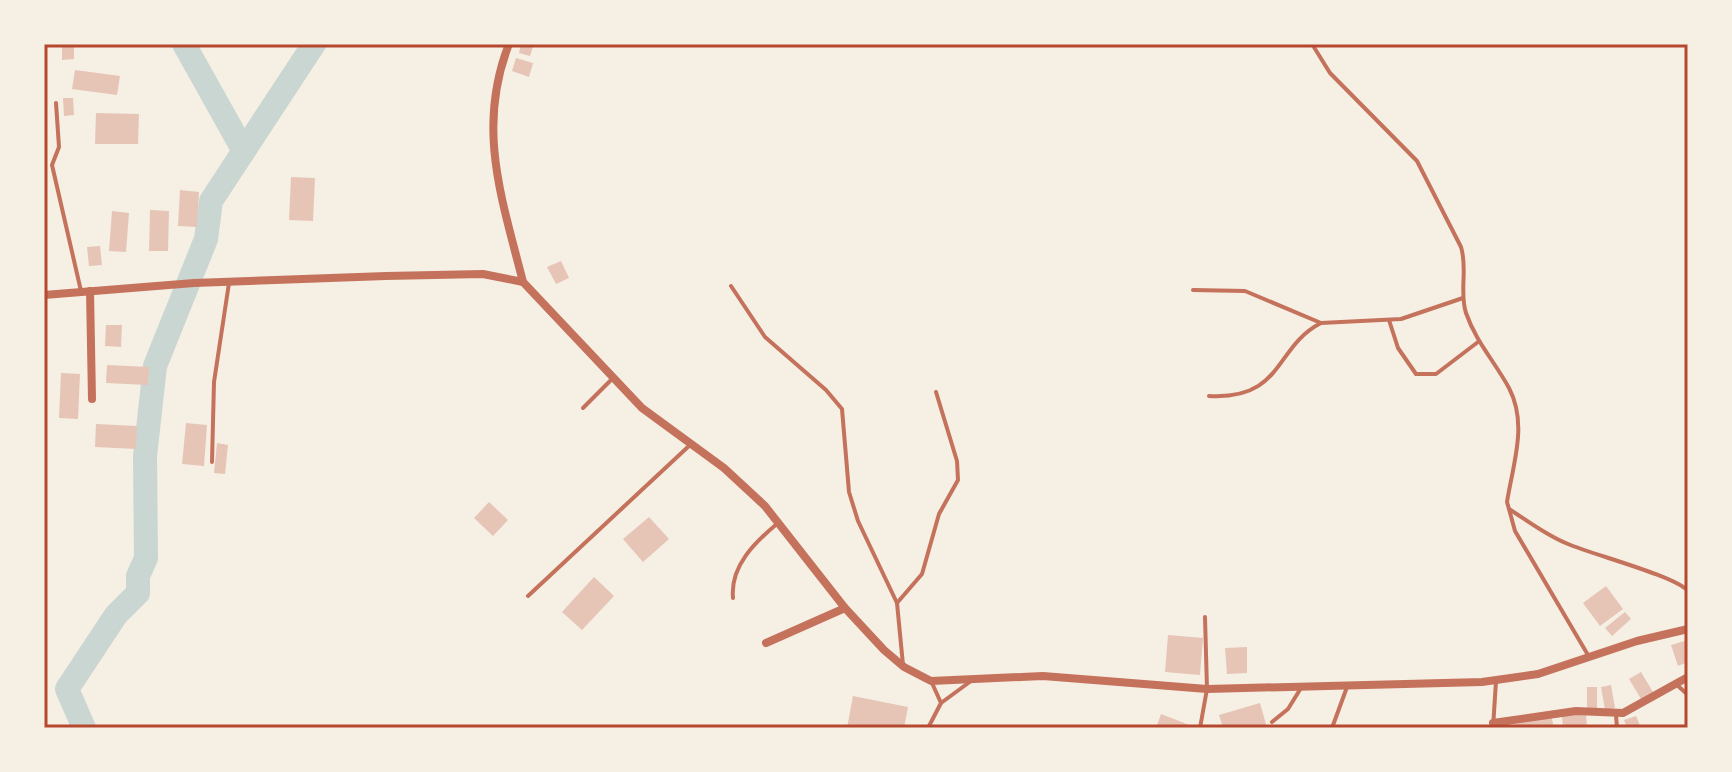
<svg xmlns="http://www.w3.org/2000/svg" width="1732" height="772" font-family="Jost,sans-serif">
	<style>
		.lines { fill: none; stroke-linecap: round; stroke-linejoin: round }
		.river { stroke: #c9d6d2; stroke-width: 24 }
		.building { fill: #e6c5b7 }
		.service { stroke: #c5725c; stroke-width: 4 }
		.minor { stroke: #c5725c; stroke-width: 8 }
		.neatline { fill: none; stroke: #b5482f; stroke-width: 3 }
	</style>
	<rect width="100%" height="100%" fill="#f6efe4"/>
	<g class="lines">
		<!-- river -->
		<g class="river">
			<polyline points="184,44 241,146"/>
			<polyline points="84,728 67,689 116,615 138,593 138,576 146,558 145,456 155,366 206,239 211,201 314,44"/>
		</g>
	</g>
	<!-- building -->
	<g class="building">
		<polygon points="521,44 534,44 530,56 519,53"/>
		<polygon points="62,46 74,46 74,59 62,60"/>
		<polygon points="516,58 533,63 529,77 512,71"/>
		<polygon points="75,70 120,76 117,95 72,89"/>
		<polygon points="63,98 73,98 74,115 64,116"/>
		<polygon points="96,113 139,114 138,144 95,144"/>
		<polygon points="291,177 315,178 313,221 289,220"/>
		<polygon points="180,190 199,192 197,227 178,226"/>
		<polygon points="150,210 169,211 168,251 149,251"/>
		<polygon points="112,211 129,213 126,252 109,251"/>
		<polygon points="100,246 102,265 89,266 87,247"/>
		<polygon points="561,261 569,278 556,284 547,267"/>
		<polygon points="106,325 122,325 121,347 105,346"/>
		<polygon points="107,365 149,367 148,385 106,383"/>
		<polygon points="61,373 80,374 78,419 59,418"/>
		<polygon points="186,423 207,425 204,466 182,464"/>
		<polygon points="96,424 137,426 136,449 95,447"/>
		<polygon points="217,443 228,445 225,474 214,473"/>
		<polygon points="489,502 508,520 493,536 474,518"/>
		<polygon points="649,517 669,539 643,562 623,539"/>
		<polygon points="594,577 614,596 582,630 562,612"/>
		<polygon points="1606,586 1623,609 1600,626 1583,603"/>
		<polygon points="1625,612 1631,619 1612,636 1605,628"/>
		<polygon points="1168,635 1203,638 1200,675 1165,672"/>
		<polygon points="1688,640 1688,662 1678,666 1671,645"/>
		<polygon points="1247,647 1247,673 1227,674 1225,648"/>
		<polygon points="1641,672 1653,692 1641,699 1629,679"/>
		<polygon points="1611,685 1615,708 1605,710 1601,687"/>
		<rect x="1587" y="687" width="10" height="22"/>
		<polygon points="853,696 908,707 904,728 847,728"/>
		<polygon points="1260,703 1267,728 1223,728 1219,715"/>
		<polygon points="1161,714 1197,728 1156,728"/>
		<polygon points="1586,714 1587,728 1563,728 1562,716"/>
		<polygon points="1551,715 1554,728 1510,728 1509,726"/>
		<polygon points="1636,716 1641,728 1627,728 1624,720"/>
	</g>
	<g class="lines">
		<!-- service -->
		<g class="service">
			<path d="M1312 44 1330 73 1417 161 1461 247C1468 269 1459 292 1466 313 1476 342 1495 362 1509 388 1528 424 1513 464 1507 502L1509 509C1528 521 1547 536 1568 544 1594 555 1675 576 1688 591"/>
			<polyline points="56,103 59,147 52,165 81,291"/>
			<polyline points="731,286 765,337 826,390 842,409 849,492 858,521 897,603 903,665"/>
			<polyline points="1193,290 1245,291 1321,323"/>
			<polyline points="1389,320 1398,348 1416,374 1436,374 1478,342"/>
			<path d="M1209 396C1284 400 1274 347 1321 323L1401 319 1463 298"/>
			<polyline points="583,408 613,378"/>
			<polyline points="212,462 214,382 229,283"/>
			<polyline points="1509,509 1515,531 1588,655"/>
			<polyline points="528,596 690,445"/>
			<path d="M733 598C730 566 755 542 778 523"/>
			<polyline points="897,603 922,574 939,514 958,480 957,461 936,392"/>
			<polyline points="1677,685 1688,695"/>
			<polyline points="941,703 971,681"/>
			<polyline points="1616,715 1617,728"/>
			<polyline points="1272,722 1288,709 1301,688"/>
			<polyline points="928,728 941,703 932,683"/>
			<polyline points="1200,728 1207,689 1205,617"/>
			<polyline points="1332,728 1347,687"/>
			<polyline points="1493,728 1496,681"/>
		</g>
		<!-- minor -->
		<g class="minor">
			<path d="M509 44C476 128 502 199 523 282"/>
			<polyline points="90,291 92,399"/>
			<polyline points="44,295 194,283 386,276 483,274 523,282 642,408 724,468 765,506 845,608 884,650 904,667 931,681 1043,676 1207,689 1482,682 1538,674 1637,641 1688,629"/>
			<polyline points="766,643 845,608"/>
			<polyline points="1493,723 1576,711 1623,713 1688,677"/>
		</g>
	</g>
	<!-- border -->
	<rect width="1732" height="772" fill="none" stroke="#f6efe4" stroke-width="92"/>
	<rect x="46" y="46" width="1640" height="680" class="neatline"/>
</svg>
